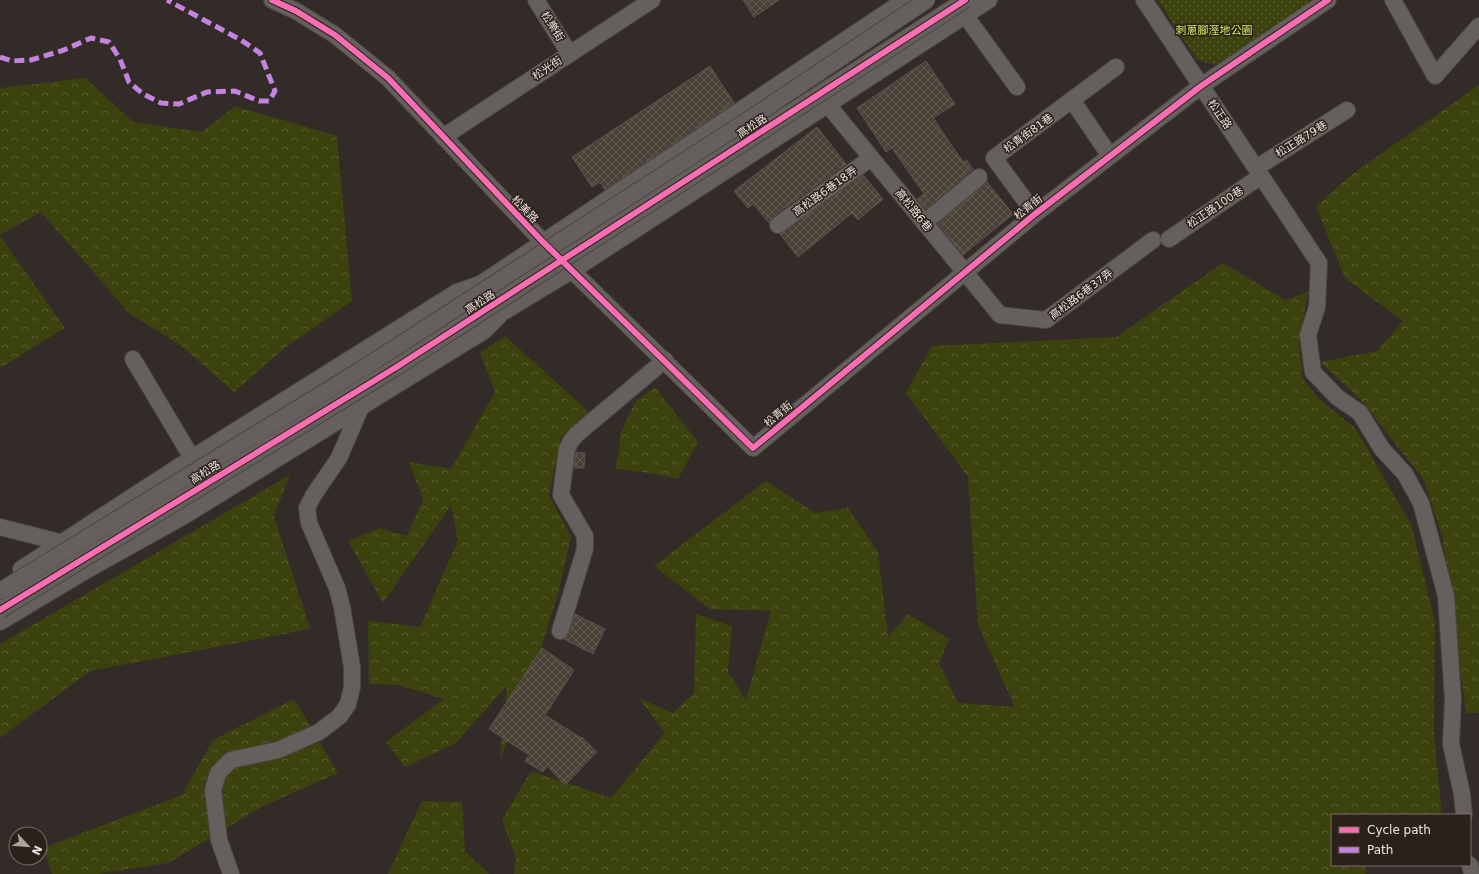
<svg xmlns="http://www.w3.org/2000/svg" width="1479" height="874" font-family="'DejaVu Sans','Noto Sans TC',sans-serif">
	<style>
		.grass { fill: url(#grass-dots) }
		.forest { fill: url(#forest-crowns) }
		.building { fill: url(#building-cross-hatch); stroke: #585350 }
		.lines { fill: none; stroke-linecap: round; stroke-linejoin: round }
		.minor-casing { stroke: #4c4643; stroke-width: 18 }
		.minor { stroke: #65605e; stroke-width: 16 }
		.minor-bridge-casing { stroke: #4c4643; stroke-width: 18; stroke-linecap: butt }
		.minor-bridge { stroke: #65605e; stroke-width: 16 }
		.quiet { stroke: #c483df; stroke-width: 5; stroke-dasharray: 10 5; stroke-linecap: butt }
		.cycleway-casing { stroke: #2c211a; stroke-width: 8 }
		.cycleway { stroke: #f96db3; stroke-width: 6 }
		.labels { text-anchor: middle; stroke-width: 3; stroke-linejoin: round; paint-order: stroke }
		.street-label { font-size: 11px; fill: #ede5e0; stroke: #2c211a }
		.park-label { font-size: 11px; fill: #d4ec67; stroke: #2c211a }
	</style>
	<defs>
		<pattern id="grass-dots" width="8" height="8" patternUnits="userSpaceOnUse"><rect width="8" height="8" fill="#3c420d"/><path d="M2 2h.1M6 6h.1" fill="none" stroke="#585d30" stroke-width="1.8" stroke-linecap="round"/></pattern>
		<pattern id="forest-crowns" width="20" height="18" patternUnits="userSpaceOnUse"><rect width="20" height="18" fill="#3c420d"/><path d="M2 6a3 3 0 1 1 6 0M12 15a3 3 0 1 1 6 0" fill="none" stroke="#585d30"/></pattern>
		<pattern id="building-cross-hatch" width="8" height="8" patternUnits="userSpaceOnUse"><rect width="8" height="8" fill="#4a4236"/><path d="M0 0l8 8M0 8l8-8" fill="none" stroke="#645d53"/></pattern>
	</defs>
	<rect width="100%" height="100%" fill="#322b28"/>
	<!-- grass -->
	<polygon class="grass" points="1158,0 1314,0 1216,65 1197,60"/>
	<!-- forest -->
	<g class="forest">
		<polygon points="85,78 133,122 202,132 235,106 337,136 352,301 285,348 234,392 180,345 130,314 41,212 0,235 0,88"/>
		<polygon points="1479,85 1479,713 1466,713 1442,535 1424,480 1360,399 1320,362 1377,351 1403,321 1345,278 1316,207 1348,177"/>
		<polygon points="0,236 65,328 2,367 0,365"/>
		<polygon points="1223,263 1285,300 1308,292 1299,343 1303,379 1318,398 1356,429 1412,527 1435,622 1434,736 1442,815 1332,815 1332,865 1366,865 1365,874 514,874 516,858 502,820 531,771 611,798 665,733 639,698 673,713 694,693 696,614 732,626 728,672 746,700 771,611 710,609 654,566 766,481 815,513 848,508 878,552 888,637 908,614 949,639 939,663 958,703 1015,707 978,625 968,477 906,393 932,346 1116,337"/>
		<polygon points="505,336 589,412 561,437 549,495 571,537 558,594 529,687 500,759 507,685 456,743 405,767 386,742 444,699 399,685 369,684 368,621 420,627 458,540 451,505 383,603 348,541 380,528 407,536 423,500 409,462 451,469 495,392 480,353"/>
		<polygon points="655,387 698,442 678,479 650,473 616,469 621,433 635,402"/>
		<polygon points="290,475 274,516 310,629 90,671 0,738 0,644"/>
		<polygon points="294,699 338,773 263,806 168,863 98,874 52,874 43,848 182,795 213,740"/>
		<polygon points="422,801 462,802 465,852 489,874 388,874"/>
	</g>
	<!-- building -->
	<g class="building">
		<polygon points="743,0 779,0 754,17"/>
		<polygon points="926,61 955,104 933,118 963,162 966,160 973,169 926,209 917,199 924,194 892,148 886,152 857,108"/>
		<polygon points="710,66 734,103 605,190 600,182 592,187 572,157"/>
		<polygon points="817,127 846,164 772,217 769,223 753,204 748,208 734,191"/>
		<polygon points="863,175 883,199 858,220 852,213 798,257 780,234"/>
		<polygon points="987,182 1013,214 963,255 938,224"/>
		<polygon points="576,452 585,453 584,468 574,468"/>
		<polygon points="575,614 605,629 593,654 564,639 569,634"/>
		<polygon points="542,648 574,670 545,715 581,738 582,737 597,752 565,785 547,766 543,772 525,761 529,755 489,729"/>
	</g>
	<g class="lines">
		<!-- minor casing -->
		<g class="minor-casing">
			<g id="minor">
				<polyline points="272,0 296,11 335,35 388,78 542,241 753,448 1035,214 1201,86 1328,0"/>
				<polyline points="536,0 569,53"/>
				<polyline points="1144,0 1319,263 1317,307 1308,335 1313,372 1337,397 1360,413 1382,449 1405,474 1421,503 1446,596 1453,700 1451,744 1462,794 1464,815"/>
				<polyline points="1393,0 1435,76 1479,26"/>
				<polyline points="965,15 1017,87"/>
				<polyline points="1072,100 1110,156"/>
				<polyline points="828,105 1000,315 1046,320 1153,240"/>
				<polyline points="443,137 652,0"/>
				<polyline points="1256,168 1347,110"/>
				<polyline points="1035,214 994,158 1116,67"/>
				<polyline points="924,223 979,177"/>
				<polyline points="778,225 871,158"/>
				<polyline points="1169,239 1261,176"/>
				<polyline points="476,287 905,0"/>
				<polyline points="490,320 573,270 989,0"/>
				<polyline points="133,359 198,468"/>
				<polyline points="0,527 63,543 67,547"/>
				<polyline points="21,569 192,458 457,292 480,284"/>
				<polyline points="0,622 87,570 184,516 484,331 499,316"/>
				<polyline points="560,631 585,549 585,536 561,495 567,449 571,441 577,434 665,360"/>
				<polyline points="1470,865 1472,874"/>
				<polyline points="231,874 219,840 213,790 218,773 231,760 278,750 319,732 340,716 348,704 352,687 352,667 342,607 337,588 309,523 307,508 313,496 339,458 361,407"/>
			</g>
		</g>
		<!-- minor -->
		<use href="#minor" class="minor"/>
		<!-- minor-bridge casing -->
		<g class="minor-bridge-casing">
			<g id="minor-bridge">
				<polyline points="0,591 359,371 751,118 927,0"/>
				<polyline points="0,610 395,368 965,0"/>
			</g>
		</g>
		<!-- minor-bridge -->
		<use href="#minor-bridge" class="minor-bridge"/>
		<!-- quiet -->
		<polyline class="quiet" points="0,57 12,61 31,60 64,50 91,38 109,42 120,59 129,82 143,94 161,103 179,104 207,92 235,91 259,101 269,101 275,91 260,53 241,40 167,0"/>
		<!-- cycleway casing -->
		<g class="cycleway-casing">
			<g id="cycleway">
				<polyline points="272,0 296,11 335,35 388,78 542,241 753,448 1035,214 1201,86 1328,0"/>
				<polyline points="0,610 395,368 965,0"/>
			</g>
		</g>
		<!-- cycleway -->
		<use href="#cycleway" class="cycleway"/>
	</g>
	<g class="labels">
		<!-- street labels -->
		<g class="street-label">
			<text transform="translate(553 26) rotate(58)" y="4">松樂街</text>
			<text transform="translate(547 68) rotate(-34)" y="4">松光街</text>
			<text transform="translate(1220 114) rotate(56)" y="4">松正路</text>
			<text transform="translate(752 126) rotate(-33)" y="4">高松路</text>
			<text transform="translate(1028 133) rotate(-36)" y="4">松青街81巷</text>
			<text transform="translate(1301 139) rotate(-32)" y="4">松正路79巷</text>
			<text transform="translate(825 191) rotate(-36)" y="4">高松路6巷18弄</text>
			<text transform="translate(1028 207) rotate(-39)" y="4">松青街</text>
			<text transform="translate(1215 207) rotate(-34)" y="4">松正路100巷</text>
			<text transform="translate(525 209) rotate(46)" y="4">松美路</text>
			<text transform="translate(914 210) rotate(51)" y="4">高松路6巷</text>
			<text transform="translate(1081 294) rotate(-37)" y="4">高松路6巷37弄</text>
			<text transform="translate(480 302) rotate(-33)" y="4">高松路</text>
			<text transform="translate(778 414) rotate(-40)" y="4">松青街</text>
			<text transform="translate(205 472) rotate(-31)" y="4">高松路</text>
		</g>
		<!-- park labels -->
		<g class="park-label">
			<text x="1214" y="34">刺蔥腳溼地公園</text>
		</g>
	</g>
	<!-- legend -->
	<rect x="1331" y="814" width="140" height="52" fill="#2c211a" stroke="#796f69"/>
	<rect x="1339" y="827" width="20" height="6" fill="#f96db3" stroke="#796f69"/>
	<text x="1367" y="834" font-size="12" fill="#ede5e0">Cycle path</text>
	<rect x="1339" y="847" width="20" height="6" fill="#c483df" stroke="#796f69"/>
	<text x="1367" y="854" font-size="12" fill="#ede5e0">Path</text>
	<!-- north arrow -->
	<g transform="translate(28 846) rotate(116)"><circle r="19" fill="#2c211a" stroke="#796f69"/>
	<path d="M0-3L7 15L0 10L-7 15Z" fill="#aca4a0"/>
	<text y="-6" font-size="11" font-weight="bold" text-anchor="middle" fill="#ede5e0">N</text>
	</g>
</svg>
